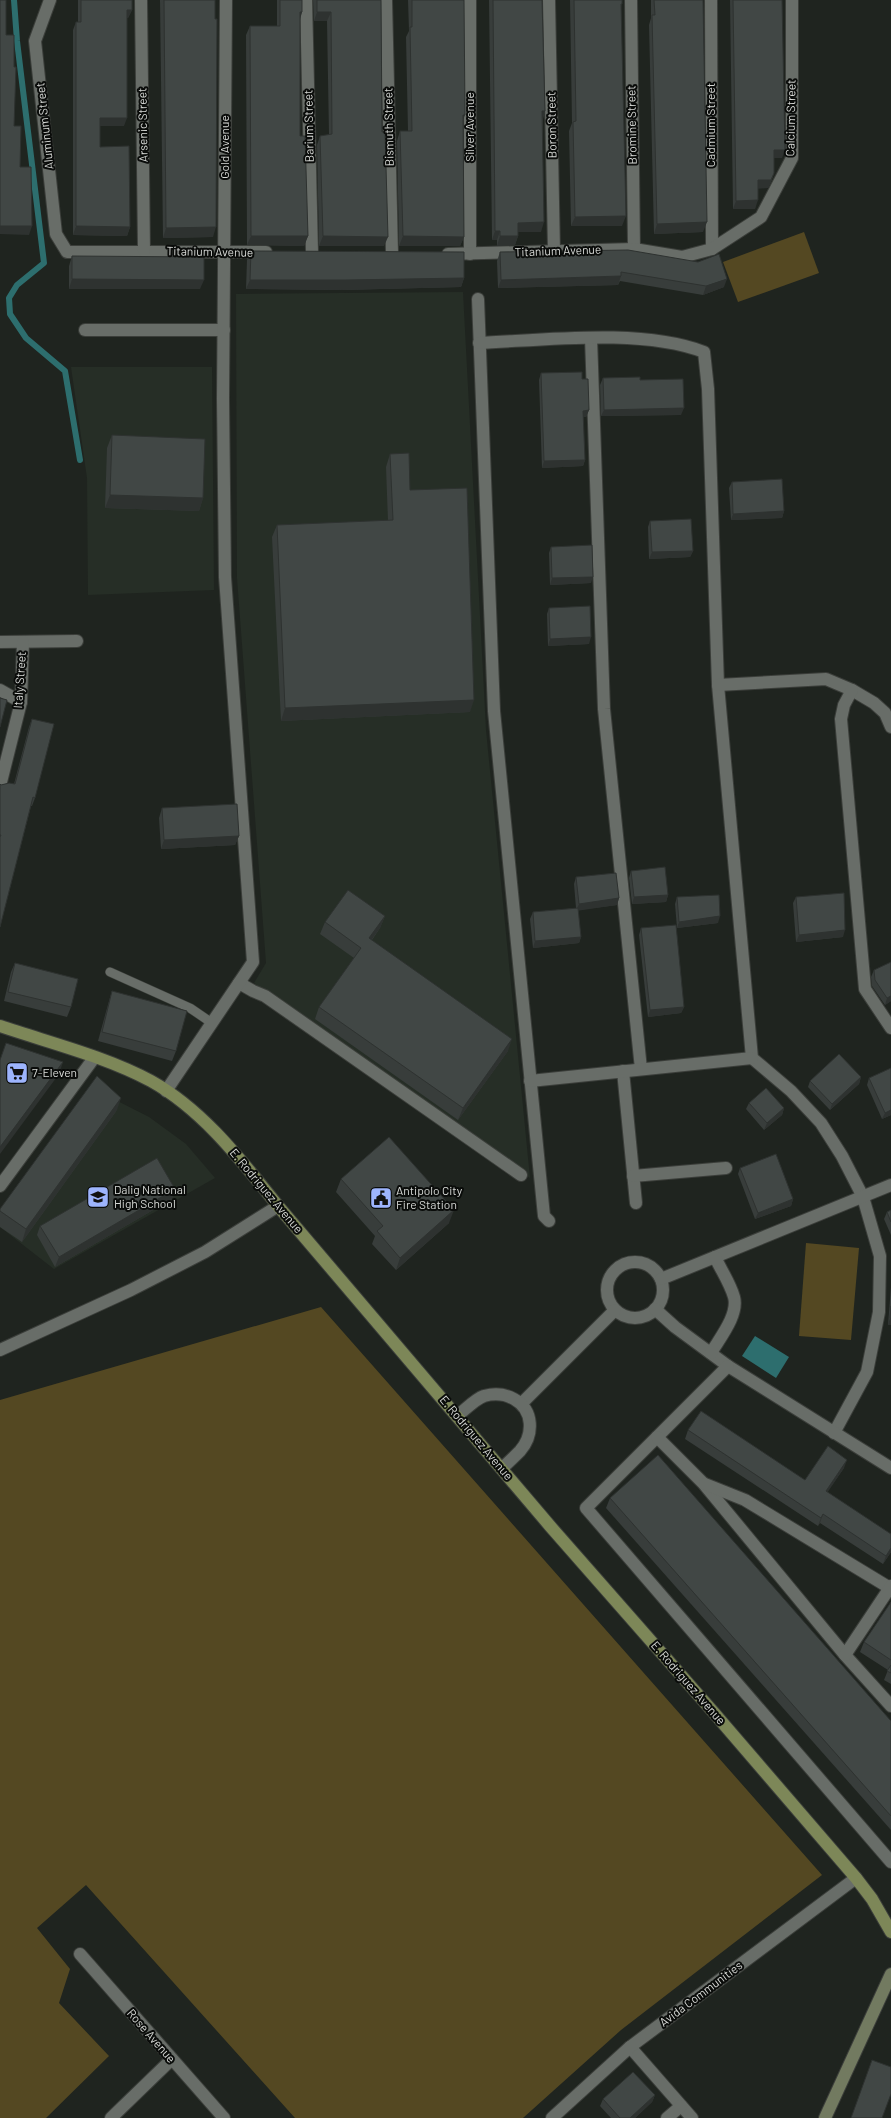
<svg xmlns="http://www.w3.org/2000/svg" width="891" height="2118" font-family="Barlow,sans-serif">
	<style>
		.built { fill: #262e26 }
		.green { fill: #544822 }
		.water { fill: #2d6e6e }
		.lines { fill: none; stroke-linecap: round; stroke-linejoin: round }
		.stream { stroke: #2d6e6e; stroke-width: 6 }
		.lane-casing { stroke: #3b3e3a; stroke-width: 10 }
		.street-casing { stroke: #3b3e3a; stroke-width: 14 }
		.secondary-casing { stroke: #3b3e3a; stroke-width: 14 }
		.primary-casing { stroke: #3b3e3a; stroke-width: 14 }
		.lane { stroke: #686d68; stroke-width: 9 }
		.street { stroke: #686d68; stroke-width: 12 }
		.secondary { stroke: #727a60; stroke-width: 12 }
		.primary { stroke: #7d8758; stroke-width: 12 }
		.wall { fill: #383d3b }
		.shaded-wall { fill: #2e3230 }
		.building { fill: #414745; stroke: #2e3230 }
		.labels { text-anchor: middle; stroke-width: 4; stroke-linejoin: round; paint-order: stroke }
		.street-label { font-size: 12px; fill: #d8dad7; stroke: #0a0c0a }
		.poi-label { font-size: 12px; fill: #d8dad7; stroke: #0a0c0a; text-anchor: start }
	</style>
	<rect width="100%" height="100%" fill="#1f241f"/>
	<!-- built -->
	<g class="built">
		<polygon points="463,292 486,730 530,1178 254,983 266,963 237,578 236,294"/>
		<polygon points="71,367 212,367 214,590 88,595 87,478"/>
		<polygon points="92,1088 149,1117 186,1144 215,1178 54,1269 0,1227 0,1215"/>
	</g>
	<!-- green -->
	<g class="green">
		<polygon points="804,232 819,273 738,302 723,262"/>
		<polygon points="806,1243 859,1248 851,1340 799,1336"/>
		<polygon points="321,1307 822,1875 621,2030 523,2118 295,2118 86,1885 37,1928 70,1969 59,2003 109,2056 46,2118 0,2118 0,1400"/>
	</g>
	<!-- water -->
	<polygon class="water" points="755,1336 789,1357 776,1378 742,1356"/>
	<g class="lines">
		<!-- stream -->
		<polyline class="stream" points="14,0 17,41 44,263 17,285 9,298 10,314 26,338 65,371 80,460"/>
		<!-- lane casing -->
		<g class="lane-casing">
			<polyline id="lane" points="110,972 190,1008 212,1023"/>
		</g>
		<!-- street casing -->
		<g class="street-casing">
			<g id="street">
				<polyline points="50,0 35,41 56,234 67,252 266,252"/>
				<polyline points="141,0 144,251"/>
				<polyline points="306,0 312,252"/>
				<polyline points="386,0 392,253"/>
				<polyline points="470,0 470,254"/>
				<polyline points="549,0 554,251"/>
				<polyline points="631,0 634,249"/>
				<polyline points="711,0 712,249"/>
				<polyline points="448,254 634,249 682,257 712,249 761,217 792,158 792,0"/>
				<polyline points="478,299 494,711 544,1216 549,1221"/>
				<polyline points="85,330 224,330"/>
				<polyline points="591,338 604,709 641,1069"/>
				<path d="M479 343C545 340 642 328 704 352L708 389 718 685 752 1058 791 1091 821 1123 842 1156 863 1197 880 1256 879 1312 867 1372 834 1433"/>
				<polyline points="0,642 77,641"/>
				<polyline points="718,685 826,679 852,690 874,703 885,713 891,727"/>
				<polyline points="0,690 21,702"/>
				<polyline points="852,690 844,705 841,719 865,989 891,1028"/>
				<polyline points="0,786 21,702 23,642"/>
				<polyline points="239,983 253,991 265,996 521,1175"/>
				<polyline points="623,1071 636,1203"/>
				<polyline points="530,1081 752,1058"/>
				<polyline points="166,1091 253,962 225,577 223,399 226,0"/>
				<polyline points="633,1176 726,1168"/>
				<polyline points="0,1186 94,1058"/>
				<circle cx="635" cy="1290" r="28"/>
				<polyline points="661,1279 891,1185"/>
				<polyline points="655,1309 675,1327 728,1366 891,1468"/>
				<polyline points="0,1350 131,1290 205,1252 278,1206"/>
				<path d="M711 1353C719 1339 739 1315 734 1297 730 1283 721 1270 715 1257"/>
				<polyline points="728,1366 586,1508 891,1862"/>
				<polyline points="522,1403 615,1310"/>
				<path d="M457 1416C465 1410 475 1399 484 1396 495 1393 505 1394 514 1399 534 1410 534 1435 520 1451 514 1457 508 1463 502 1468"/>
				<polyline points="657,1437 703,1483 845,1655 891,1706"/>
				<polyline points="705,1484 745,1500 890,1588"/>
				<polyline points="845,1655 891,1586"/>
				<polyline points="80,1954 224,2118"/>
				<polyline points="630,2047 692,2118"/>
				<polyline points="111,2118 172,2059"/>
				<polyline points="552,2118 630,2047 856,1878"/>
				<polyline points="667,2118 681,2106"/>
			</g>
		</g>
		<!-- secondary casing -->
		<g class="secondary-casing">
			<polyline id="secondary" points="825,2118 891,1974"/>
		</g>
		<!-- primary casing -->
		<g class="primary-casing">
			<path id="primary" d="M0 1026C50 1043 104 1056 151 1081 203 1110 241 1160 278 1206L550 1526 715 1714 856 1878 872 1899 891 1932"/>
		</g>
		<!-- lane -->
		<use href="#lane" class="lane"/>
		<!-- street -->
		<use href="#street" class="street"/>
		<!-- secondary -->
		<use href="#secondary" class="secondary"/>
		<!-- primary -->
		<use href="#primary" class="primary"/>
	</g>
	<!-- wall -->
	<g class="wall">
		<polygon points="78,0 132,0 132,10 128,18 127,18 124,126 100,126 100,147 130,227 127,236 73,235 73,30 76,22 78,22"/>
		<polygon points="160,0 215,0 213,237 163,238"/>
		<polygon points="277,0 302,0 302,12 300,20 300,136 308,236 304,246 247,245 246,35 250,26 277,26"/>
		<polygon points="313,0 381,0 382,132 384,246 319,246 317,145 320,136 329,135 327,21 314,21"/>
		<polygon points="408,0 464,0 463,121 464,237 460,246 399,246 397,141 400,131 408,131 406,37 409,31"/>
		<polygon points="489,0 542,0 545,111 543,119 541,232 518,232 518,236 515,245 497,246 497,240 492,240"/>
		<polygon points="570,0 622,0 621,8 622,226 571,226 569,131 572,123"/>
		<polygon points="651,0 703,0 703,232 654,234 649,25 651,18"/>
		<polygon points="730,0 782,0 782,158 774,158 774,173 771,182 768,188 758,188 755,209 733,209"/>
		<polygon points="251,251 464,278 461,287 342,290 246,289 247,260"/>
		<polygon points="500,252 724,287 703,295 620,281 618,285 498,288 497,261"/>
		<polygon points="72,256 200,289 69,289 69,266"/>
		<polygon points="541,373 582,379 589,410 586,417 583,417 585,460 583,466 542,468 539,380"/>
		<polygon points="603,378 640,380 681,415 601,416 600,385"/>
		<polygon points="112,435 203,498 199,511 105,508 107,448"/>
		<polygon points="390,454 410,490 470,712 281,721 272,537 277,525 388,521 386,467"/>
		<polygon points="732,482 784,511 782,518 731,520 729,488"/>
		<polygon points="650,521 693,551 690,557 649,559 648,527"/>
		<polygon points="551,547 591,583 550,585 549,553"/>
		<polygon points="549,608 589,644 548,646 547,614"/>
		<polygon points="32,719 35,798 32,806 31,806 0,927 0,784 1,785 14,784 29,727"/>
		<polygon points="162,808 239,836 235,845 161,849 159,818"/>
		<polygon points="631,871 668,895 666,902 632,904 629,878"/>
		<polygon points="576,877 619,898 617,905 578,910 581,937 579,943 533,948 530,919 533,912 576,908 574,884"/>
		<polygon points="677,897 718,923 677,928 675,904"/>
		<polygon points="796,897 843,937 796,942 793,903"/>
		<polygon points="385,916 380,928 372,940 508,1051 458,1120 315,1019 319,1007 354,958 320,934 325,922"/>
		<polygon points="641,928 684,1007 681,1013 648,1017 639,935"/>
		<polygon points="15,963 71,1007 67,1017 4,1001 11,972"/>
		<polygon points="874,970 891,1001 885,1005 872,986 871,977"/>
		<polygon points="112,991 176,1051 172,1061 98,1041 109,1001"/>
		<polygon points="861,1077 859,1084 830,1110 808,1087 810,1081"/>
		<polygon points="869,1078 891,1115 882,1119 867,1085"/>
		<polygon points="749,1103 784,1108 782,1115 764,1130 746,1109"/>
		<polygon points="117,1110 22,1242 0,1227 0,1209"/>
		<polygon points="740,1168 793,1199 791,1206 755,1219 738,1174"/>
		<polygon points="341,1179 449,1223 396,1270 372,1244 375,1236 336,1192"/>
		<polygon points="175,1189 172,1199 55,1267 37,1235 40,1226"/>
		<polygon points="891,1210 891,1235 884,1219 887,1212"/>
		<polygon points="891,1287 891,1325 888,1325"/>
		<polygon points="688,1430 805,1480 844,1468 827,1492 891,1552 883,1564 820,1523 818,1526 685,1439"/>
		<polygon points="610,1498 891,1721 891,1830 606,1508"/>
		<polygon points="891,1602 891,1684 884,1680 888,1670 860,1652 864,1642"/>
		<polygon points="655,2095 652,2102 635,2118 611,2118 600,2106 603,2099"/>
	</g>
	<!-- shaded-wall -->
	<g class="shaded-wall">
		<polygon points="127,10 132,10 128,18 124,18"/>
		<polygon points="300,12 302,12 299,21"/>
		<polygon points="317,12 331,12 327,21 314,21"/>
		<polygon points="542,111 545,111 542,120"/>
		<polygon points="463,115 465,115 461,125"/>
		<polygon points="100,118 127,118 124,126 97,126"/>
		<polygon points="774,150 785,150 782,158 771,158"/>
		<polygon points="774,173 771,182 768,188 755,189 758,180"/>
		<polygon points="758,200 755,209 733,209 736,201"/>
		<polygon points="626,216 622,226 571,226 575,217"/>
		<polygon points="544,222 541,232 514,232 518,223"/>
		<polygon points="707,222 703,232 654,234 657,224"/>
		<polygon points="0,226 32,226 29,235 0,234"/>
		<polygon points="76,226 130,227 127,236 73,235"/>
		<polygon points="216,227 213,237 163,238 166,228"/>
		<polygon points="495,231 500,231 497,240 492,240"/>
		<polygon points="251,236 308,236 304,246 247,245"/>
		<polygon points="323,236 388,237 384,246 319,246"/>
		<polygon points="403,236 464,237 460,246 399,246"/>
		<polygon points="500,236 518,236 515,245 497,246"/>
		<polygon points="621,276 618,285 498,288 501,280"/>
		<polygon points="464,278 461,287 342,290 246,289 250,280"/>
		<polygon points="72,279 204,280 200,289 69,289"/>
		<polygon points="727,279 724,287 703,295 706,286"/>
		<polygon points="684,408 681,415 601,416 604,410"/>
		<polygon points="589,410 586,417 581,417 583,411"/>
		<polygon points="585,460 583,466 542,468 544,461"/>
		<polygon points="110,495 203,498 199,511 105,508"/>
		<polygon points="784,511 782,518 731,520 733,514"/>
		<polygon points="693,551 690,557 649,559 652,552"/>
		<polygon points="593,577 591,583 550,585 552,578"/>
		<polygon points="591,637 589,644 548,646 550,639"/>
		<polygon points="474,700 470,712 281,721 285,708"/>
		<polygon points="239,836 235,845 161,849 164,840"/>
		<polygon points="668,895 666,902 632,904 634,897"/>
		<polygon points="619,898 617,905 576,911 579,904"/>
		<polygon points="385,916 380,928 364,950 369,938"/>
		<polygon points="720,916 718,923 677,928 679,922"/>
		<polygon points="845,930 843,937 796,942 799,935"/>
		<polygon points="581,937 579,943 533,948 535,941"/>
		<polygon points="891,996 891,1001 885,1005 887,998"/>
		<polygon points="684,1007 681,1013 648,1017 650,1010"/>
		<polygon points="512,1039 508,1051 458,1120 463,1108"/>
		<polygon points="63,1062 59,1074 0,1154 0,1147"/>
		<polygon points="861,1077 859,1084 830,1110 832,1104"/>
		<polygon points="121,1098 117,1110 22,1242 26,1229"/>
		<polygon points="784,1108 782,1115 764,1130 767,1123"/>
		<polygon points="891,1110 891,1115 882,1119 885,1113"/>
		<polygon points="175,1189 172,1199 55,1267 59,1257"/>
		<polygon points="793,1199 791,1206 755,1219 758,1213"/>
		<polygon points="454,1210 449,1223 396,1270 400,1258"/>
		<polygon points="890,1318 891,1318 891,1325 888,1325"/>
		<polygon points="847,1460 844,1468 823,1499 826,1491"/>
		<polygon points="823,1514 820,1523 818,1526 821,1518"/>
		<polygon points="891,1548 891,1552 883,1564 886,1556"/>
		<polygon points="655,2095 652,2102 635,2118 630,2118"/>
	</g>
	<!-- building -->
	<g class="building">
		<polygon points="0,0 6,0 6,35 14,35 14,67 16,67 14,126 21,126 20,167 31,167 32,226 0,226"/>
		<polygon points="81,0 132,0 132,10 127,10 127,118 100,118 100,147 129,146 130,227 76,226 76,22 81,22"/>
		<polygon points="164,0 215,0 215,19 217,19 216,227 166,228"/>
		<polygon points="280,0 302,0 302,12 300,12 300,136 305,136 308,236 251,236 250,26 280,26"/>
		<polygon points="317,0 381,0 382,132 385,132 388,237 323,236 320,136 332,134 331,12 317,12"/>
		<polygon points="412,0 464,0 465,115 463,115 464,237 403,236 400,131 412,131 410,27 412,27"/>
		<polygon points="493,0 542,0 545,111 542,111 544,222 518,223 518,236 500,236 500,231 495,231"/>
		<polygon points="574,0 622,0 622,4 621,4 626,216 575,217 573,122 576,121"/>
		<polygon points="654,0 703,0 707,222 657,224 652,15 655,15"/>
		<polygon points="733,0 782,0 785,150 774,150 774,173 771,180 758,180 758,200 736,201"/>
		<polygon points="628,250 698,262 719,254 727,279 706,286 621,272 621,276 501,280 500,252"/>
		<polygon points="251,251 464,252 464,278 346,280 250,280"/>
		<polygon points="72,256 204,257 204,280 72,279"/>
		<polygon points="582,372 582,379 588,379 589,410 583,411 585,460 544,461 541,373"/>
		<polygon points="640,377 640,380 683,379 684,408 604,410 603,378"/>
		<polygon points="112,435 205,439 203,498 110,495"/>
		<polygon points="409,453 410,490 467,488 474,700 285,708 277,525 393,520 390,454"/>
		<polygon points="782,479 784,511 733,514 732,482"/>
		<polygon points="691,519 693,551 652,552 650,521"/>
		<polygon points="592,545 593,577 552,578 551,547"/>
		<polygon points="590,606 591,637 550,639 549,608"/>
		<polygon points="0,698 7,700 0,727"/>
		<polygon points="32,719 54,724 35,798 33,797 0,927 0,837 1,835 0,835 0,784 1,785 9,783 15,784"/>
		<polygon points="237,804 239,836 164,840 162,808"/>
		<polygon points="665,867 668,895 634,897 631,871"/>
		<polygon points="616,873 619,898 579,904 576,877"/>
		<polygon points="348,890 385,916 369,938 512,1039 463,1108 319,1007 361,948 325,922"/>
		<polygon points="844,893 845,930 799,935 796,897"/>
		<polygon points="719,895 720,916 679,922 677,897"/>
		<polygon points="578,908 581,937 535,941 533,912"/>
		<polygon points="676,925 684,1007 650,1010 641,928"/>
		<polygon points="891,962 891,996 887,998 875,980 874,970"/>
		<polygon points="15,963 78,979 71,1007 8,992"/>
		<polygon points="112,991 187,1011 176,1051 102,1032"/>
		<polygon points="6,1043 63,1062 0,1147 0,1060"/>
		<polygon points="839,1054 861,1077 832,1104 810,1081"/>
		<polygon points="891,1068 891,1110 885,1113 869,1078"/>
		<polygon points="97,1076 121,1098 26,1229 0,1211 0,1209"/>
		<polygon points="766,1088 784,1108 767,1123 749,1103"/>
		<polygon points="389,1137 454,1210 400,1258 377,1231 383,1226 341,1179"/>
		<polygon points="776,1154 793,1199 758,1213 740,1168"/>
		<polygon points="157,1158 175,1189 59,1257 40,1226"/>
		<polygon points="891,1210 891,1222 887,1212"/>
		<polygon points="891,1306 891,1318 890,1318"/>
		<polygon points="701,1411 805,1480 828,1446 847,1460 826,1491 891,1534 891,1548 886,1556 823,1514 821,1518 688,1430"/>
		<polygon points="658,1455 891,1721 891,1816 610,1498"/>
		<polygon points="891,1602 891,1660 864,1642"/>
		<polygon points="891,1665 891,1673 887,1671"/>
		<polygon points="872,2060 891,2067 891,2094 882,2118 851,2118"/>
		<polygon points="633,2072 655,2095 630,2118 620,2118 603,2099"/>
	</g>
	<!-- icons -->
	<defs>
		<g id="supermarket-square" transform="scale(1.15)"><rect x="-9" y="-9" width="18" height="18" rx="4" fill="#9db4fd" stroke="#0a0c0a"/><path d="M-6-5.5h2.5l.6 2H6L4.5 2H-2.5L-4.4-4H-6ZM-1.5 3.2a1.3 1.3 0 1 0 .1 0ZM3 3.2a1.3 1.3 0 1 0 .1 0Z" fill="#111"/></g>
		<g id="school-square" transform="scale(1.15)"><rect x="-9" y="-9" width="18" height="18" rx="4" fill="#9db4fd" stroke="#0a0c0a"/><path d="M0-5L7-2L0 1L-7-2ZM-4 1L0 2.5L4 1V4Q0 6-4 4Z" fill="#111"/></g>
		<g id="civic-square" transform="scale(1.15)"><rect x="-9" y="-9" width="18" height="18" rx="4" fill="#9db4fd" stroke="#0a0c0a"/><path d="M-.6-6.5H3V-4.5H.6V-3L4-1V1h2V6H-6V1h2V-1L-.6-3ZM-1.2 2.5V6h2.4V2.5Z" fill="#111"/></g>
	</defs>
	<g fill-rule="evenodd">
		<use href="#supermarket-square" x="17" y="1073"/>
		<use href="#school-square" x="98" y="1197"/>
		<use href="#civic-square" x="381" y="1198"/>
	</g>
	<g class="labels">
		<!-- street labels -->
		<g class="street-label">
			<text transform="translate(791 118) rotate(-89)" y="4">Calcium Street</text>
			<text transform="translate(143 125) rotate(-91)" y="4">Arsenic Street</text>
			<text transform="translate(552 125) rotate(-91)" y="4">Boron Street</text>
			<text transform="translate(632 125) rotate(-91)" y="4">Bromine Street</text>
			<text transform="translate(711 125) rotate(-90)" y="4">Cadmium Street</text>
			<text transform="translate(45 126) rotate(-96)" y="4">Aluminum Street</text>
			<text transform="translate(309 126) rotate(-91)" y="4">Barium Street</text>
			<text transform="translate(389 127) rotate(-91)" y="4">Bismuth Street</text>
			<text transform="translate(470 127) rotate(-90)" y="4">Silver Avenue</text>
			<text transform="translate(225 147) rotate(-90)" y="4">Gold Avenue</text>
			<text transform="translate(558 251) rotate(-2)" y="4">Titanium Avenue</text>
			<text transform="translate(210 252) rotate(1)" y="4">Titanium Avenue</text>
			<text transform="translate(20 680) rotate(-86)" y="4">Italy Street</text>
			<text transform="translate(266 1191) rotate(50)" y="4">E. Rodriguez Avenue</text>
			<text transform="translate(476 1438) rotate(50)" y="4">E. Rodriguez Avenue</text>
			<text transform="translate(688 1683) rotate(49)" y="4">E. Rodriguez Avenue</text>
			<text transform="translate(701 1994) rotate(-37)" y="4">Avida Communities</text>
			<text transform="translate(151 2036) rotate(49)" y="4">Rose Avenue</text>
		</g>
		<!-- poi labels -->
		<g class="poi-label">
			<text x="32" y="1077">7-Eleven</text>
			<text x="114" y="1194">Dalig National<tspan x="114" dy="14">High School</tspan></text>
			<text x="396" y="1195">Antipolo City<tspan x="396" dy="14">Fire Station</tspan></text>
		</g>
	</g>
</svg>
